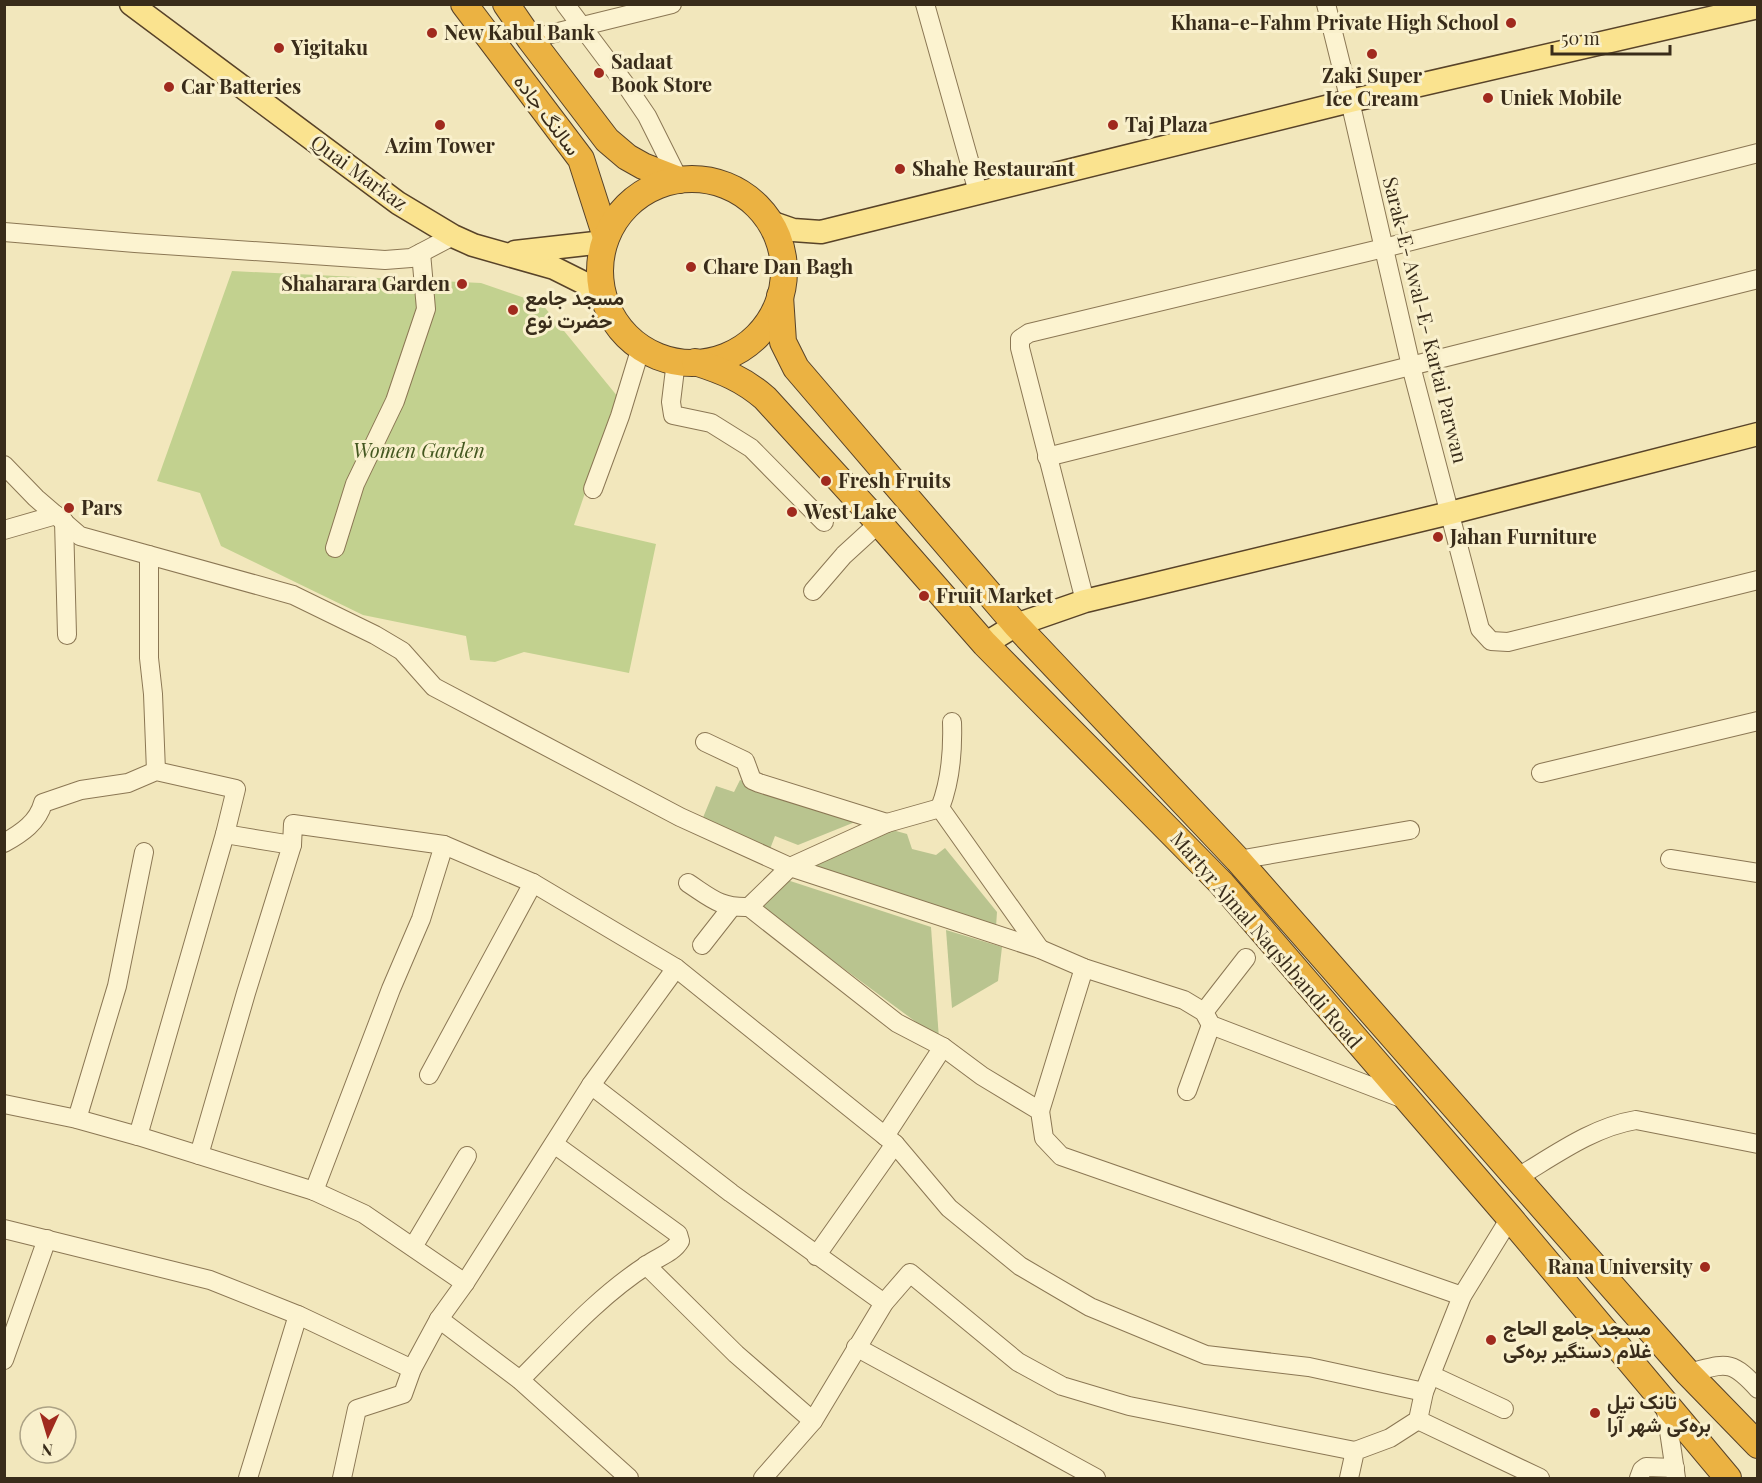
<svg xmlns="http://www.w3.org/2000/svg" width="1762" height="1483" font-family="'Playfair Display',Vazirmatn,serif">
	<style>
		.green { fill: #c2d18f }
		.cemetery { fill: #b9c48f }
		.lines { fill: none; stroke-linecap: round; stroke-linejoin: round }
		.minor-casing { stroke: #8b7754; stroke-width: 20 }
		.major-casing { stroke: #584329; stroke-width: 25 }
		.highway-casing { stroke: #584329; stroke-width: 28 }
		.minor { stroke: #fcf3d0; stroke-width: 18 }
		.major { stroke: #fae38f; stroke-width: 22 }
		.highway { stroke: #ebb242; stroke-width: 26 }
		.poi-dot { fill: #a02a1e; stroke: #f9f0cc; stroke-width: 2 }
		.labels { text-anchor: middle; stroke-width: 6; stroke-linejoin: round; paint-order: stroke }
		.poi-label { font-size: 20px; font-weight: bold; fill: #392c1a; stroke: #f9f0cc; text-anchor: start }
		.street-label { font-size: 20px; fill: #392c1a; stroke: #f9f0cc }
		.park-label { font-size: 20px; font-style: italic; fill: #43571f; stroke: #f9f0cc }
	</style>
	<rect width="100%" height="100%" fill="#f2e7bc"/>
	<!-- green -->
	<polygon class="green" points="232,271 481,283 542,304 618,397 574,525 656,544 629,673 524,652 495,662 470,660 466,636 363,615 221,546 200,493 157,481"/>
	<!-- cemetery -->
	<g class="cemetery">
		<polygon points="740,780 860,820 798,845 775,836 770,849 702,820 716,786 734,792"/>
		<polygon points="885,828 907,834 912,849 936,855 945,848 997,912 996,927 800,862"/>
		<polygon points="781,878 931,927 939,1039 755,903"/>
		<polygon points="946,930 1002,947 998,981 952,1008"/>
	</g>
	<g class="lines">
		<!-- minor casing -->
		<g class="minor-casing">
			<g id="minor">
				<polyline points="565,4 628,88 647,116 679,180"/>
				<polyline points="925,4 978,192"/>
				<polyline points="1326,4 1350,101 1411,366 1480,629 1491,641 1508,642 1758,580"/>
				<polyline points="530,39 672,4"/>
				<polyline points="4,232 135,243 385,260 411,258 453,236"/>
				<polyline points="676,361 671,402 673,415 711,423 751,448 824,522"/>
				<polyline points="1047,457 1758,279"/>
				<polyline points="4,465 36,498 80,536 293,595 375,635 402,651 434,687 680,817 790,867 1040,949 1084,968 1184,1000 1204,1012 1211,1025 1404,1099"/>
				<polyline points="593,489 620,416 641,347"/>
				<polyline points="64,521 67,635"/>
				<polyline points="4,530 56,515"/>
				<polyline points="335,548 355,484 395,401 426,309 421,253"/>
				<polyline points="149,555 149,658 153,694 156,771"/>
				<polyline points="813,591 844,555 879,523"/>
				<polyline points="1085,601 1020,348 1020,339 1029,333 1384,248 1758,153"/>
				<polyline points="705,742 745,761 752,780 759,783 887,823"/>
				<polyline points="1541,773 1758,721"/>
				<polyline points="940,808 1040,949"/>
				<path d="M940 808C951 780 953 752 952 722"/>
				<path d="M4 843C22 833 38 822 43 803L81 790 128 783 156 771 236 789 225 834 292 845 293 824 444 845 533 883 676 968 895 1144 949 1208 1020 1266 1090 1307 1206 1355 1309 1367 1424 1392"/>
				<polyline points="1670,859 1758,873"/>
				<polyline points="1238,860 1410,830"/>
				<path d="M688 883C711 898 720 908 749 907L897 1023 943 1047 982 1076 1040 1111 1044 1138 1061 1156 1462 1296"/>
				<polyline points="749,907 790,867 887,823 940,808"/>
				<polyline points="702,945 731,908"/>
				<polyline points="1204,1012 1246,958"/>
				<polyline points="429,1075 533,883"/>
				<polyline points="591,1085 731,1193 884,1303"/>
				<polyline points="1187,1091 1211,1025"/>
				<polyline points="4,1104 77,1119 138,1136 314,1191 364,1214 465,1283"/>
				<polyline points="1040,1111 1084,968"/>
				<polyline points="77,1119 117,986 144,852"/>
				<polyline points="138,1136 225,834"/>
				<polyline points="885,1136 943,1047"/>
				<polyline points="199,1155 246,993 292,845"/>
				<path d="M1518 1177C1555 1155 1593 1127 1636 1120L1758 1144"/>
				<polyline points="314,1191 391,989 421,919 444,845"/>
				<polyline points="4,1229 210,1280 298,1315 412,1369"/>
				<polyline points="413,1247 467,1156"/>
				<polyline points="816,1256 895,1144"/>
				<polyline points="646,1265 736,1354 813,1421"/>
				<polyline points="439,1319 520,1380 629,1478"/>
				<polyline points="856,1347 1096,1478"/>
				<polyline points="4,1360 47,1239"/>
				<path d="M1688 1373C1726 1364 1730 1358 1758 1389"/>
				<polyline points="1431,1375 1504,1409"/>
				<path d="M520 1380C560 1340 599 1296 647 1265 658 1257 673 1253 680 1241L678 1234 554 1144"/>
				<polyline points="1665,1404 1676,1478"/>
				<polyline points="1418,1420 1540,1478"/>
				<polyline points="248,1478 298,1315"/>
				<polyline points="342,1478 357,1409 403,1394 412,1369 439,1319 465,1283 591,1085 676,968"/>
				<polyline points="763,1478 813,1421 884,1303 910,1273 1018,1362 1062,1386 1129,1406 1355,1451"/>
				<polyline points="1349,1478 1355,1451 1390,1438 1418,1420 1424,1392 1462,1296 1510,1218"/>
				<polyline points="1639,1478 1642,1470 1646,1467 1675,1468"/>
			</g>
		</g>
		<!-- major casing -->
		<g class="major-casing">
			<g id="major">
				<polyline points="131,4 398,203 453,236 473,245 554,268 584,283 606,303"/>
				<polyline points="770,222 793,230 821,232 1350,101 1758,7"/>
				<polyline points="515,252 604,242"/>
				<polyline points="985,644 1016,625 1085,601 1450,513 1758,434"/>
			</g>
		</g>
		<!-- highway casing -->
		<g class="highway-casing">
			<g id="highway">
				<polyline points="464,4 581,159 606,237"/>
				<polyline points="506,4 530,39 607,140 627,157 643,166 679,180"/>
				<circle cx="692" cy="271" r="92"/>
				<polyline points="780,296 783,342 796,368 1016,625 1238,860 1688,1373 1758,1445"/>
				<path d="M695 362C723 371 743 379 765 398L879 523 985 644 1222 884 1510 1218 1728 1478"/>
			</g>
		</g>
		<!-- minor -->
		<use href="#minor" class="minor"/>
		<!-- major -->
		<use href="#major" class="major"/>
		<!-- highway -->
		<use href="#highway" class="highway"/>
	</g>
	<!-- markers -->
	<g class="poi-dot">
		<circle cx="1511" cy="23" r="6"/>
		<circle cx="432" cy="33" r="6"/>
		<circle cx="279" cy="48" r="6"/>
		<circle cx="1372" cy="54" r="6"/>
		<circle cx="599" cy="73" r="6"/>
		<circle cx="169" cy="87" r="6"/>
		<circle cx="1488" cy="98" r="6"/>
		<circle cx="440" cy="125" r="6"/>
		<circle cx="1113" cy="125" r="6"/>
		<circle cx="900" cy="169" r="6"/>
		<circle cx="691" cy="267" r="6"/>
		<circle cx="462" cy="284" r="6"/>
		<circle cx="513" cy="310" r="6"/>
		<circle cx="826" cy="481" r="6"/>
		<circle cx="69" cy="508" r="6"/>
		<circle cx="792" cy="512" r="6"/>
		<circle cx="1438" cy="537" r="6"/>
		<circle cx="924" cy="596" r="6"/>
		<circle cx="1705" cy="1267" r="6"/>
		<circle cx="1491" cy="1340" r="6"/>
		<circle cx="1595" cy="1413" r="6"/>
	</g>
	<g class="labels">
		<!-- poi labels -->
		<g class="poi-label">
			<text x="1499" y="30" text-anchor="end">Khana-e-Fahm Private High School</text>
			<text x="444" y="40">New Kabul Bank</text>
			<text x="291" y="55">Yigitaku</text>
			<text x="611" y="69">Sadaat<tspan x="611" dy="23">Book Store</tspan></text>
			<text x="1372" y="83" text-anchor="middle">Zaki Super<tspan x="1372" dy="23">Ice Cream</tspan></text>
			<text x="181" y="94">Car Batteries</text>
			<text x="1500" y="105">Uniek Mobile</text>
			<text x="1125" y="132">Taj Plaza</text>
			<text x="440" y="153" text-anchor="middle">Azim Tower</text>
			<text x="912" y="176">Shahe Restaurant</text>
			<text x="703" y="274">Chare Dan Bagh</text>
			<text x="450" y="291" text-anchor="end">Shaharara Garden</text>
			<text x="525" y="305">مسجد جامع<tspan x="525" dy="23">حضرت نوع</tspan></text>
			<text x="838" y="488">Fresh Fruits</text>
			<text x="81" y="515">Pars</text>
			<text x="804" y="519">West Lake</text>
			<text x="1450" y="544">Jahan Furniture</text>
			<text x="936" y="603">Fruit Market</text>
			<text x="1693" y="1274" text-anchor="end">Rana University</text>
			<text x="1503" y="1335">مسجد جامع الحاج<tspan x="1503" dy="23">غلام دستگیر بره‌کی</tspan></text>
			<text x="1607" y="1409">تانک تیل<tspan x="1607" dy="23">بره‌کی شهر آرا</tspan></text>
		</g>
		<!-- street labels -->
		<g class="street-label">
			<text transform="translate(547 115) rotate(53)" y="7">سالنگ جاده</text>
			<text transform="translate(359 173) rotate(36)" y="7">Quai Markaz</text>
			<text transform="translate(1425 320) rotate(76)" y="7">Sarak-E- Awal-E- Kartai Parwan</text>
			<text transform="translate(1266 940) rotate(49)" y="7">Martyr Ajmal Naqshbandi Road</text>
		</g>
		<!-- park labels -->
		<g class="park-label">
			<text x="419" y="458">Women Garden</text>
		</g>
	</g>
	<!-- border -->
	<rect width="1762" height="1483" fill="none" stroke="#392c1a" stroke-width="12"/>
	<!-- north arrow -->
	<g transform="translate(48 1435) rotate(184)"><circle r="28" fill="#f9f0cc" stroke="#aca285" stroke-width="1.5"/>
	<path d="M0-4.5L10 22L0 15L-10 22Z" fill="#a02a1e"/>
	<text y="-9" font-size="16" font-weight="bold" text-anchor="middle" fill="#392c1a">N</text>
	</g>
	<!-- scale -->
	<path d="M1552 45v9h118v-9" fill="none" stroke="#392c1a" stroke-width="3"/>
	<text x="1561" y="45" font-size="18" fill="#392c1a" stroke="#f9f0cc" stroke-width="4.5" paint-order="stroke">50 m</text>
</svg>
